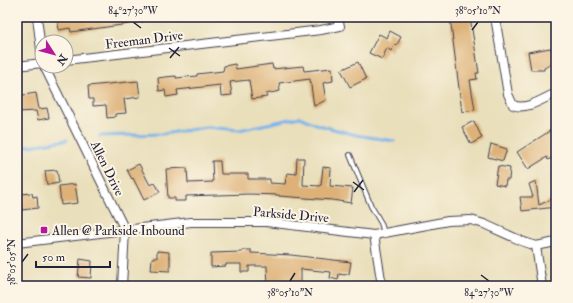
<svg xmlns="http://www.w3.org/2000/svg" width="573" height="303" font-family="'IM FELL Double Pica',serif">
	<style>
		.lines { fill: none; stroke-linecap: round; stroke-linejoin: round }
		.stream { stroke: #7ab3ea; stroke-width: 3 }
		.building { fill: #ddb177 }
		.lane-casing { stroke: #403e4e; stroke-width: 6 }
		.street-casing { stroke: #403e4e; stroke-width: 10 }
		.lane { stroke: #fff; stroke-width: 4 }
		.street { stroke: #fff; stroke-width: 8 }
		.ticks { fill: none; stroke: #22223b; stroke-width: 1.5 }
		.poi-dot { fill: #b5179e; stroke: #fcf5e5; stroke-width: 1.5 }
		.labels { text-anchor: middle; stroke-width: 4; stroke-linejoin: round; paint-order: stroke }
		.street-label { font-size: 13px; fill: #22223b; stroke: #fcf5e5 }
		.poi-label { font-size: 13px; fill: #22223b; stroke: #fcf5e5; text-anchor: start }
		.neatline { fill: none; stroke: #22223b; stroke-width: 1.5 }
		.ticks-label { font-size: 10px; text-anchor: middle; fill: #22223b }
	</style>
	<rect width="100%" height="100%" fill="#fcf5e5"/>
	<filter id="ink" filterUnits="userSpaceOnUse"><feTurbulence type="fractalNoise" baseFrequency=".025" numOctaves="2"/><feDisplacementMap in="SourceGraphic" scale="8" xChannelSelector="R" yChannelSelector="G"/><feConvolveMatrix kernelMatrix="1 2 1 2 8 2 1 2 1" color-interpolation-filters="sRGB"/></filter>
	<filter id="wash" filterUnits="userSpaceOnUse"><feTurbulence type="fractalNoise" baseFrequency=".012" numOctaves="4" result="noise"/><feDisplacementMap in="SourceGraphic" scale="16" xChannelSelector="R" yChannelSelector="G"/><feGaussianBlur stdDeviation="0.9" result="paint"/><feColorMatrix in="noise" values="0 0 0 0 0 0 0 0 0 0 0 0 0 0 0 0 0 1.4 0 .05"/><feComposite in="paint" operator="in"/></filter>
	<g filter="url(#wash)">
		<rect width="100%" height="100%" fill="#e9dfbb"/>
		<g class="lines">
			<!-- stream -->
			<g class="stream">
				<polyline points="100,136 163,134 207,127 239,130 300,117 318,125 356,135 394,141"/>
				<polyline points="17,148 67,140"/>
			</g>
		</g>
		<g id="blocks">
			<!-- building -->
			<g class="building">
				<polygon points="57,17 142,17 143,22 71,32 70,28 59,30"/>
				<polygon points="450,17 470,17 479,73 476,73 477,79 470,80 475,110 462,112"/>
				<polygon points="390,31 401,37 397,45 395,44 391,51 387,48 382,59 369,53 379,34 387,38"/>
				<polygon points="550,48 556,58 556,62 544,68 544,70 531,70 528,52"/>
				<polygon points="358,62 366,79 350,87 341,70"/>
				<polygon points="235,64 236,69 272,64 273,69 303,66 304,71 332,68 333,81 323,83 326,100 314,106 310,79 279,83 280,91 266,94 267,97 252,99 249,80 230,82 232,95 221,96 220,85 177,90 178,95 166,97 165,90 159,91 158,78 165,77 176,76 176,78 197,76 197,74 223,71 224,66"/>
				<polygon points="138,81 140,97 124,99 126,113 115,114 115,117 107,118 106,105 93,106 93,99 89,99 88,86"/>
				<polygon points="36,93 39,109 47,108 49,118 38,120 36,111 17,112 17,96"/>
				<polygon points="474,121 482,138 471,144 462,127"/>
				<polygon points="556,127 556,155 548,160 547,157 528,169 517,152"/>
				<polygon points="491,144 507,149 503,161 488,157"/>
				<polygon points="297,158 304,158 303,185 320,186 320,185 321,185 323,167 331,168 330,186 353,188 351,203 332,200 279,196 279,195 249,194 186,196 186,201 175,201 175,198 168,198 166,169 187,168 188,183 213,182 212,161 220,161 221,174 248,174 248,179 270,179 270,183 285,184 287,173 296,174"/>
				<polygon points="139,164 150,185 155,183 160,192 144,200 133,178 132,179 127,170"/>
				<polygon points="498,166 510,168 509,180 506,180 505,186 495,184"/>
				<polygon points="57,170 59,183 47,185 45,171"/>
				<polygon points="536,181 539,205 556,197 556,207 522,211 520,197 533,197 529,184"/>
				<polygon points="75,184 78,203 61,205 59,186"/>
				<polygon points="32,193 33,197 37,196 38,208 22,210 20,194"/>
				<polygon points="243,250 251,250 251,253 291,255 351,262 349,274 346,274 345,275 339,274 338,280 330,278 331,272 301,269 301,286 268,286 267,266 249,266 249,272 241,272 241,264 226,264 226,266 211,267 211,253 242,252"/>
				<polygon points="157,251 169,252 169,257 170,257 170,271 151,270 152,258 157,258"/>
				<polygon points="80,259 92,261 91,278 78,277"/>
			</g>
		</g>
	</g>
	<g filter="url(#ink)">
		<use href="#blocks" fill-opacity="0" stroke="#403e4e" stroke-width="1"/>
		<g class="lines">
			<!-- lane casing -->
			<g class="lane-casing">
				<polyline id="lane" points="350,155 371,206 381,223 384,233"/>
			</g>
			<!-- street casing -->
			<g class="street-casing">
				<g id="street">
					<polyline points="37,17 42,58"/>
					<path d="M495 17 508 94 513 105C526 111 544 98 556 93"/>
					<polyline points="66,60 321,30 340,26 337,17"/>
					<polyline points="17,66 42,63"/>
					<polyline points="44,66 125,230 122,286"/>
					<polyline points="374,235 382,286"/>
					<polyline points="17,243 191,222 266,222 374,235 448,221 471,220 484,224 524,242 536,246 556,242"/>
					<polyline points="536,246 542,286"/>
				</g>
			</g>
			<!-- lane -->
			<use href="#lane" class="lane"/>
			<!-- street -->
			<use href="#street" class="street"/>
		</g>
	</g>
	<!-- ticks -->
	<path class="ticks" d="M133 22 141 28M472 30 478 22M169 48 180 56M170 58 179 47M353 182 364 190M354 192 363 180M22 262 28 254M481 275 489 281M290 281 295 273"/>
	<!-- markers -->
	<rect class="poi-dot" x="40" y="226" width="8" height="8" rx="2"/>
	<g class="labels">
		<!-- street labels -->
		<g class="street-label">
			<text transform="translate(144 39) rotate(-7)" y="5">Freeman Drive</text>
			<text transform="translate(108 168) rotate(64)" y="5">Allen Drive</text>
			<text transform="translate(291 214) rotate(5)" y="5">Parkside Drive</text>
		</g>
		<!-- poi labels -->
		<g class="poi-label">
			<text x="52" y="235">Allen @ Parkside Inbound</text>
		</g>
	</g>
	<!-- margin -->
	<rect width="573" height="303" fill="none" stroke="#fcf5e5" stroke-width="44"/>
	<!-- north arrow -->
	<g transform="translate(54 54) rotate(126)"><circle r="19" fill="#fcf5e5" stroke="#a5a1a1"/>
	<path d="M0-3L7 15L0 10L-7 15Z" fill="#b5179e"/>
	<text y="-6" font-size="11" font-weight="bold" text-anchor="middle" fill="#22223b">N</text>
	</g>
	<!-- scale -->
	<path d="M36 261v6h74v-6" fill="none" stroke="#22223b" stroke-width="2"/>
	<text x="42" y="261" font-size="12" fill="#22223b" stroke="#fcf5e5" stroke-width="3" paint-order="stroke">50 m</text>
	<rect x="22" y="22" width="529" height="259" class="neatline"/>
	<g class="ticks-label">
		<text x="133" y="14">84°27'30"W</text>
		<text x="478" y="14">38°05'10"N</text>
		<text transform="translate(11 262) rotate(-90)" y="4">38°05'05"N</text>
		<text x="290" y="296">38°05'10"N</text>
		<text x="489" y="296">84°27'30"W</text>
	</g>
</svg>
